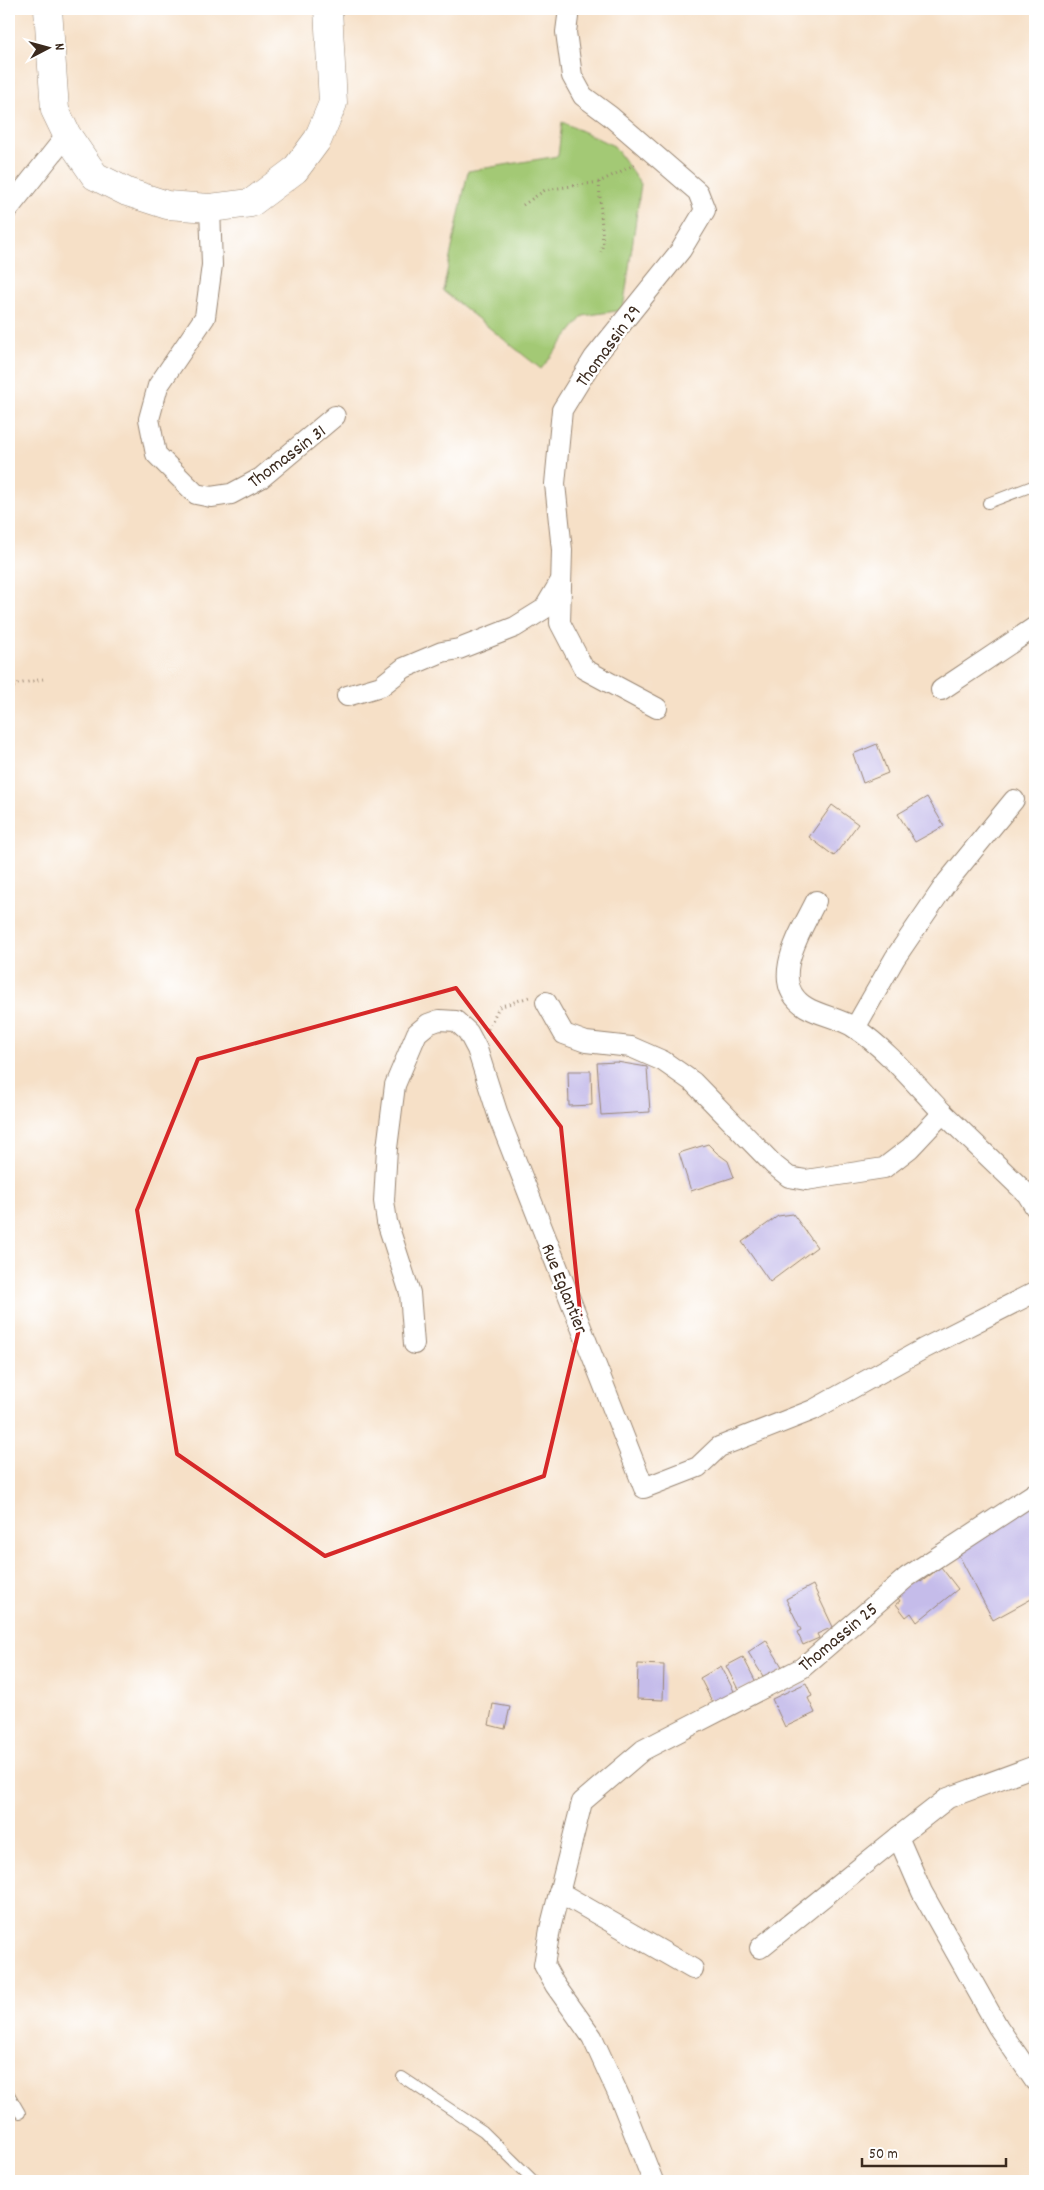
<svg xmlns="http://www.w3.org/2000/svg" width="1044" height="2190" font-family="Dekko,sans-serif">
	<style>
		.green { fill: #a3c974; stroke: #6f7a49 }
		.building { fill: #c5bcea }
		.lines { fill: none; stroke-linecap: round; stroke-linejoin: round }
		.lane-casing { stroke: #988572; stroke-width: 12 }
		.street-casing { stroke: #988572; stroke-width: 22 }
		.secondary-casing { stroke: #988572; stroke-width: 29 }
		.path { stroke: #988572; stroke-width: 3; stroke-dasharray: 1 4; stroke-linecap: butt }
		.lane { stroke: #fff; stroke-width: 10 }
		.street { stroke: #fff; stroke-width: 20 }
		.secondary { stroke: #fff; stroke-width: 28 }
		.marked { fill: none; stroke: #d62828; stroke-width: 4; stroke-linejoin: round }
		.labels { text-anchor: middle; stroke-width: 5; stroke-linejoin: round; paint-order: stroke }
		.street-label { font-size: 19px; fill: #3b2a1e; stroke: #fff }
	</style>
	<rect width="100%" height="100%" fill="#fff"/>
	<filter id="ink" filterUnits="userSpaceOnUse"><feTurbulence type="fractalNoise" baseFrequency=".02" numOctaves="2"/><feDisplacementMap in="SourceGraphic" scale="10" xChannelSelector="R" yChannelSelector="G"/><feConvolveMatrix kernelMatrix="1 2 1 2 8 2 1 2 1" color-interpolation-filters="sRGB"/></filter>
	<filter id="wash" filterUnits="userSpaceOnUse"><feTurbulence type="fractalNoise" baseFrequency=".0096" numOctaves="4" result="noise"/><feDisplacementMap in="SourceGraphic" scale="20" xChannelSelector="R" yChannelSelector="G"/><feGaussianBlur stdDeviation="1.12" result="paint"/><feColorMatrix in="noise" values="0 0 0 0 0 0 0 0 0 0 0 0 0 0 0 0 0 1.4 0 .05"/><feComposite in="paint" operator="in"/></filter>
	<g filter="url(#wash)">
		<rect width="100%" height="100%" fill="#f6e0c7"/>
		<!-- green -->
		<polygon class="green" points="562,122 614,146 641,184 623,310 583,316 541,369 443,291 468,171 558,156"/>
		<g id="blocks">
			<!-- building -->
			<g class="building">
				<polygon points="877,744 888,773 863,783 853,754"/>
				<polygon points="927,797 944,826 915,842 898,814"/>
				<polygon points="832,805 858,824 834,856 809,837"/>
				<polygon points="617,1062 647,1067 650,1112 601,1115 597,1063"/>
				<polygon points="568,1071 591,1071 592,1105 569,1106"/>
				<polygon points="708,1144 717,1153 728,1161 734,1177 691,1191 679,1153"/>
				<polygon points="793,1214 817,1247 770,1282 742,1242 778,1216"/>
				<polygon points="1035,1504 1035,1569 1033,1570 1035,1597 993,1620 955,1548"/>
				<polygon points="941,1567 958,1589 917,1622 911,1613 906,1617 896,1604 900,1601 895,1593 916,1576 921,1582"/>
				<polygon points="813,1585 833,1627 817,1634 819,1638 803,1645 797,1632 801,1630 786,1599"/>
				<polygon points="766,1640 784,1670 766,1681 748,1652"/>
				<polygon points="743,1657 756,1682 739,1691 726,1666"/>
				<polygon points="638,1664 664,1665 663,1700 637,1699"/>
				<polygon points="721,1666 735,1693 715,1707 700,1678"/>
				<polygon points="806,1683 812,1696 808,1698 815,1713 785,1727 772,1699"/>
				<polygon points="493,1704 510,1707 505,1729 489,1725"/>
			</g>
		</g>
	</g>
	<g filter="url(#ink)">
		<use href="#blocks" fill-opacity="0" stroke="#988572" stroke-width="1"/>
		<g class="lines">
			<!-- lane casing -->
			<g class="lane-casing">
				<g id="lane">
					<polyline points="988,503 1035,485"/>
					<polyline points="402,2077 483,2131 534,2181"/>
					<polyline points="9,2094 20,2113"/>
				</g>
			</g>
			<!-- street casing -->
			<g class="street-casing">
				<g id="street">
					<polyline points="569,9 566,32 572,76 583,96 610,116 698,192 705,210 681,250 594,358 562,410 555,484 562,550 560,623 584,669 657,708"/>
					<polyline points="9,208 67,135"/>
					<polyline points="210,208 212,265 205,317 158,386 149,419 156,454 196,494 211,497 231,494 261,478 335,416"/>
					<polyline points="941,690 1035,627"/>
					<polyline points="347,696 381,686 404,668 442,652 459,649 515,627 544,609 560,582"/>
					<path d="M816 901C802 930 766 983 806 1007 821 1016 840 1018 855 1028 888 1050 915 1084 943 1113"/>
					<polyline points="546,1002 564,1034 586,1042 631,1047 663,1061 693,1082 774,1165 789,1177 806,1180 884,1168 910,1148 943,1113 1027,1194 1035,1207"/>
					<polyline points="855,1028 895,958 947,882 1014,800"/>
					<polyline points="414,1344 410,1293 387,1222 384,1201 387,1148 395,1085 417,1033 428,1024 439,1020 456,1021 468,1032 477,1049 499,1118 644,1488 698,1467 719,1447 813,1410 923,1349 1035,1292"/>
					<polyline points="1035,1766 948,1798 898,1837 922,1892 998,2027 1035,2081"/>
					<polyline points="559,1892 693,1969"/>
					<polyline points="760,1948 898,1837"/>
					<polyline points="653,2181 621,2100 592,2037 555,1985 544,1965 550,1929 582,1802 643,1750 802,1668 907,1577 1035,1493"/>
				</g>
			</g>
			<!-- secondary casing -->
			<g class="secondary-casing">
				<polyline id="secondary" points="48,9 55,110 67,135 95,176 127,192 167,205 210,208 251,203 295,170 318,139 333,103 328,9"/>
			</g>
			<!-- path -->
			<g class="path">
				<polyline points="599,182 603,244 601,252"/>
				<polyline points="523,205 545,190 599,182 638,163"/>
				<polyline points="9,689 18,684 43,679"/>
				<polyline points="488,1029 499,1007 529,997"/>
			</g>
			<!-- lane -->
			<use href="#lane" class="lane"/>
			<!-- street -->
			<use href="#street" class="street"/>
			<!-- secondary -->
			<use href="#secondary" class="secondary"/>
		</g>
	</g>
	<!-- marked area -->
	<path class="marked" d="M456 988 561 1127 581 1321 544 1476 325 1556 177 1454 137 1210 198 1059Z"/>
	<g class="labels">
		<!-- street labels -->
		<g class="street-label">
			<text transform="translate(607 345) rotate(-54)" y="7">Thomassin 29</text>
			<text transform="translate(286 455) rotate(-37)" y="7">Thomassin 31</text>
			<text transform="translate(566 1288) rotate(68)" y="7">Rue Eglantier</text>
			<text transform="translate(837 1636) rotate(-40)" y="7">Thomassin 25</text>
		</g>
	</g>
	<!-- margin -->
	<rect width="1044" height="2190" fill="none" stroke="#fff" stroke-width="30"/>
	<!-- north arrow -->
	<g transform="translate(48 48) rotate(84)" stroke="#ffffff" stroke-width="4" paint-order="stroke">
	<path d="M0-4L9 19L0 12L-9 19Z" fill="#3b2a1e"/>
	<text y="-8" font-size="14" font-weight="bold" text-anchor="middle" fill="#3b2a1e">N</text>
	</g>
	<!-- scale -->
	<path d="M862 2158v8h144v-8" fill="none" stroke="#3b2a1e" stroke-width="2.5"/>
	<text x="869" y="2158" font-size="15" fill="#3b2a1e" stroke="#ffffff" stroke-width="4" paint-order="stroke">50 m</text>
</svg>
